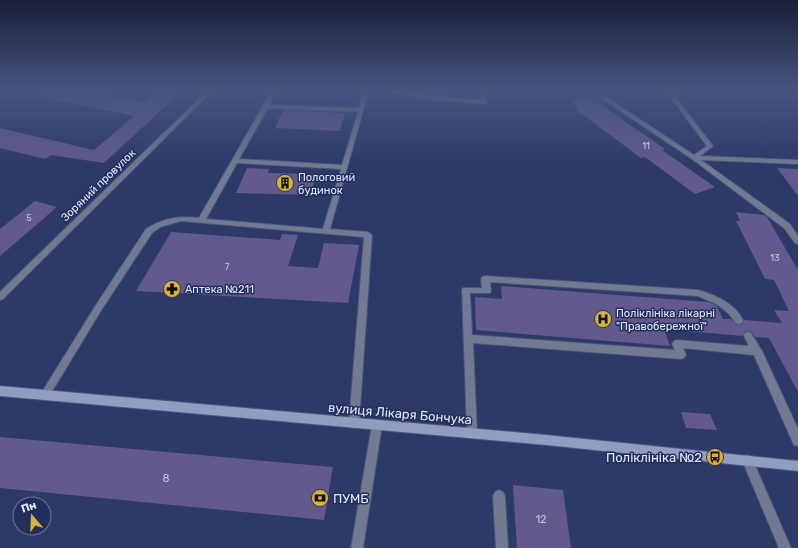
<svg xmlns="http://www.w3.org/2000/svg" width="798" height="548" font-family="Rubik,sans-serif">
	<style>
		.building { fill: #625a8c }
		.lines { fill: none; stroke-linecap: round; stroke-linejoin: round }
		.lane-casing { stroke: #4a557e; stroke-width: 2 }
		.street-casing { stroke: #4a557e; stroke-width: 2 }
		.secondary-casing { stroke: #4a557e; stroke-width: 2 }
		.lane { fill: #727a91; fill-rule: evenodd }
		.street { fill: #727a91; fill-rule: evenodd }
		.secondary { fill: #909cc0; fill-rule: evenodd }
		.labels { text-anchor: middle; stroke-width: 3; stroke-linejoin: round; paint-order: stroke }
		.number-label { font-size: 9px; fill: #c4c6e0 }
		.poi-label { font-size: 11px; fill: #e4eafc; stroke: #232e5b; text-anchor: start }
		.street-label { font-size: 11px; fill: #e4eafc; stroke: #232e5b }
		.near-number-label { font-size: 11px; fill: #c4c6e0 }
		.near-street-label { font-size: 13px; fill: #e4eafc; stroke: #232e5b }
		.near-poi-label { font-size: 13px; fill: #e4eafc; stroke: #232e5b; text-anchor: end }
	</style>
	<rect width="100%" height="100%" fill="#2d3966"/>
	<!-- building -->
	<g class="building">
		<polygon points="41,90 81,90 145,103 160,90 183,90 104,163 51,155 45,159 0,148 0,128 94,150 134,116 41,97"/>
		<polygon points="588,98 596,104 599,103 630,125 665,149 662,150 715,187 695,194 645,157 641,158 575,109 578,108 571,102"/>
		<polygon points="283,110 301,111 345,113 340,131 275,128"/>
		<polygon points="247,168 269,169 268,173 317,174 310,195 236,193"/>
		<polygon points="777,168 798,169 798,196"/>
		<polygon points="35,201 57,207 0,256 0,229"/>
		<polygon points="736,212 764,215 767,217 798,270 798,392 769,338 755,337 752,332 748,331 745,332 743,336 664,329 670,346 476,330 475,297 502,299 501,286 708,302 717,306 723,319 731,319 739,325 742,324 744,320 782,323 774,310 789,311 774,280 765,279 736,221 740,221"/>
		<polygon points="171,232 280,240 282,234 298,235 288,266 318,268 324,243 359,245 348,303 136,291"/>
		<polygon points="681,412 710,414 717,430 686,428"/>
		<polygon points="0,437 333,467 324,520 0,488"/>
		<polygon points="513,485 563,490 571,548 517,548"/>
	</g>
	<g class="lines">
		<!-- lane casing -->
		<g class="lane-casing">
			<g id="lane">
				<path d="M272 90H277L269 105 359 108 364 90H369L330 229 368 232 372 235 359 423 358 427 354 428 350 427 349 423 364 237 181 221 160 227 152 233 102 309 48 398 45 400 42 398 40 395 42 392 96 305 146 229C163 218 179 216 199 218ZM268 108 358 112 342 165 239 159ZM237 163 341 169 323 229 206 219Z"/>
				<polygon points="373,90 405,90 433,96 481,100 479,90 485,90 487,102 484,104 433,100 402,94"/>
				<polygon points="665,90 670,90 713,146 700,156 798,160 798,164 701,160 790,224 798,236 798,244 795,243 784,228 692,159 601,98 606,97 694,155 707,146"/>
				<path d="M485 276 698 290C716 295 734 303 743 320L742 323 739 324 736 323 728 313 718 305 698 296 490 282 491 291 490 293H470L472 335 675 350 672 344 674 341 677 340 749 346 744 336 745 333 748 332 751 333 762 351 798 429V446L794 445 754 355 683 348 686 355 684 358 681 359 473 343 477 433 476 437 472 438 468 437 467 433 462 290 463 288H482L481 279 482 277Z"/>
				<polygon points="377,420 381,421 382,425 363,548 351,548 372,425 373,421"/>
				<polygon points="747,455 751,456 791,548 779,548 742,460 743,456"/>
				<polygon points="499,490 503,492 505,496 508,548 496,548 493,496 495,492"/>
			</g>
		</g>
		<!-- street casing -->
		<g class="street-casing">
			<polygon id="street" points="208,90 213,90 3,299 0,300 0,292"/>
		</g>
		<!-- secondary casing -->
		<g class="secondary-casing">
			<polygon id="secondary" points="0,386 546,435 798,461 798,471 546,445 0,396"/>
		</g>
		<!-- lane -->
		<use href="#lane" class="lane"/>
		<!-- street -->
		<use href="#street" class="street"/>
		<!-- secondary -->
		<use href="#secondary" class="secondary"/>
	</g>
	<!-- sky -->
	<linearGradient id="sky" x2="0" y2="1"><stop stop-color="#191f38"/><stop offset="0.54" stop-color="#46547f"/><stop offset="1" stop-color="#46547f" stop-opacity="0"/></linearGradient>
	<rect width="798" height="167" fill="url(#sky)"/>
	<!-- icons -->
	<defs>
		<g id="building-disc" transform="scale(0.9)"><circle r="9.5" fill="#dab333" stroke="#232e5b"/><path d="M-4-6H4V6H1V3H-1V6H-4ZM-2.5-4.3h1.7v1.8h-1.7ZM.8-4.3h1.7v1.8H.8ZM-2.5-1h1.7V.8h-1.7ZM.8-1h1.7V.8H.8Z" fill="#111"/></g>
		<g id="pharmacy-disc" transform="scale(0.9)"><circle r="9.5" fill="#dab333" stroke="#232e5b"/><path d="M-2-6h4v4h4v4h-4v4h-4v-4h-4v-4h4Z" fill="#111"/></g>
		<g id="hospital-disc" transform="scale(0.9)"><circle r="9.5" fill="#dab333" stroke="#232e5b"/><path d="M-5-5h3v3.5h4V-5h3V5h-3V1.5h-4V5h-3Z" fill="#111"/></g>
		<g id="bus-disc" transform="scale(0.9)"><circle r="9.5" fill="#dab333" stroke="#232e5b"/><path d="M-5-6H5V4H4V6H2V4H-2V6H-4V4H-5ZM-3.5-4V0h7V-4ZM-3.5 1.2v1.5H-2V1.2ZM2 1.2v1.5H3.5V1.2Z" fill="#111"/></g>
		<g id="bank-disc" transform="scale(0.9)"><circle r="9.5" fill="#dab333" stroke="#232e5b"/><path d="M-6-4H6V4H-6ZM0-2.3a2.3 2.3 0 1 0 0 4.6a2.3 2.3 0 1 0 0-4.6Z" fill="#111"/></g>
	</defs>
	<g fill-rule="evenodd">
		<use href="#building-disc" x="285" y="183"/>
		<use href="#pharmacy-disc" x="172" y="289"/>
		<use href="#hospital-disc" x="603" y="319"/>
		<use href="#bus-disc" x="715" y="457"/>
		<use href="#bank-disc" x="320" y="498"/>
	</g>
	<g class="labels">
		<!-- number labels -->
		<g class="number-label">
			<text x="646" y="149">11</text>
			<text x="29" y="221">5</text>
			<text x="775" y="261">13</text>
			<text x="227" y="270">7</text>
		</g>
		<!-- poi labels -->
		<g class="poi-label">
			<text x="298" y="181">Пологовий<tspan x="298" dy="13">будинок</tspan></text>
			<text x="185" y="293">Аптека №211</text>
			<text x="616" y="317">Поліклініка лікарні<tspan x="616" dy="13">"Правобережної"</tspan></text>
		</g>
		<!-- street labels -->
		<g class="street-label">
			<text transform="translate(98 185) rotate(-44)" y="4">Зоряний провулок</text>
		</g>
		<!-- near-number labels -->
		<g class="near-number-label">
			<text x="166" y="482">8</text>
			<text x="541" y="523">12</text>
		</g>
		<!-- near-street labels -->
		<g class="near-street-label">
			<text transform="translate(400 413) rotate(5)" y="5">вулиця Лікаря Бончука</text>
		</g>
		<!-- near-poi labels -->
		<g class="near-poi-label">
			<text x="702" y="462">Поліклініка №2</text>
			<text x="333" y="503" text-anchor="start">ПУМБ</text>
		</g>
	</g>
	<!-- north arrow -->
	<g transform="translate(32 516) rotate(341)"><circle r="19" fill="#232e5b" stroke="#70799b"/>
	<path d="M0-3L7 15L0 10L-7 15Z" fill="#dab333"/>
	<text y="-6" font-size="11" font-weight="bold" text-anchor="middle" fill="#e4eafc">Пн</text>
	</g>
</svg>
